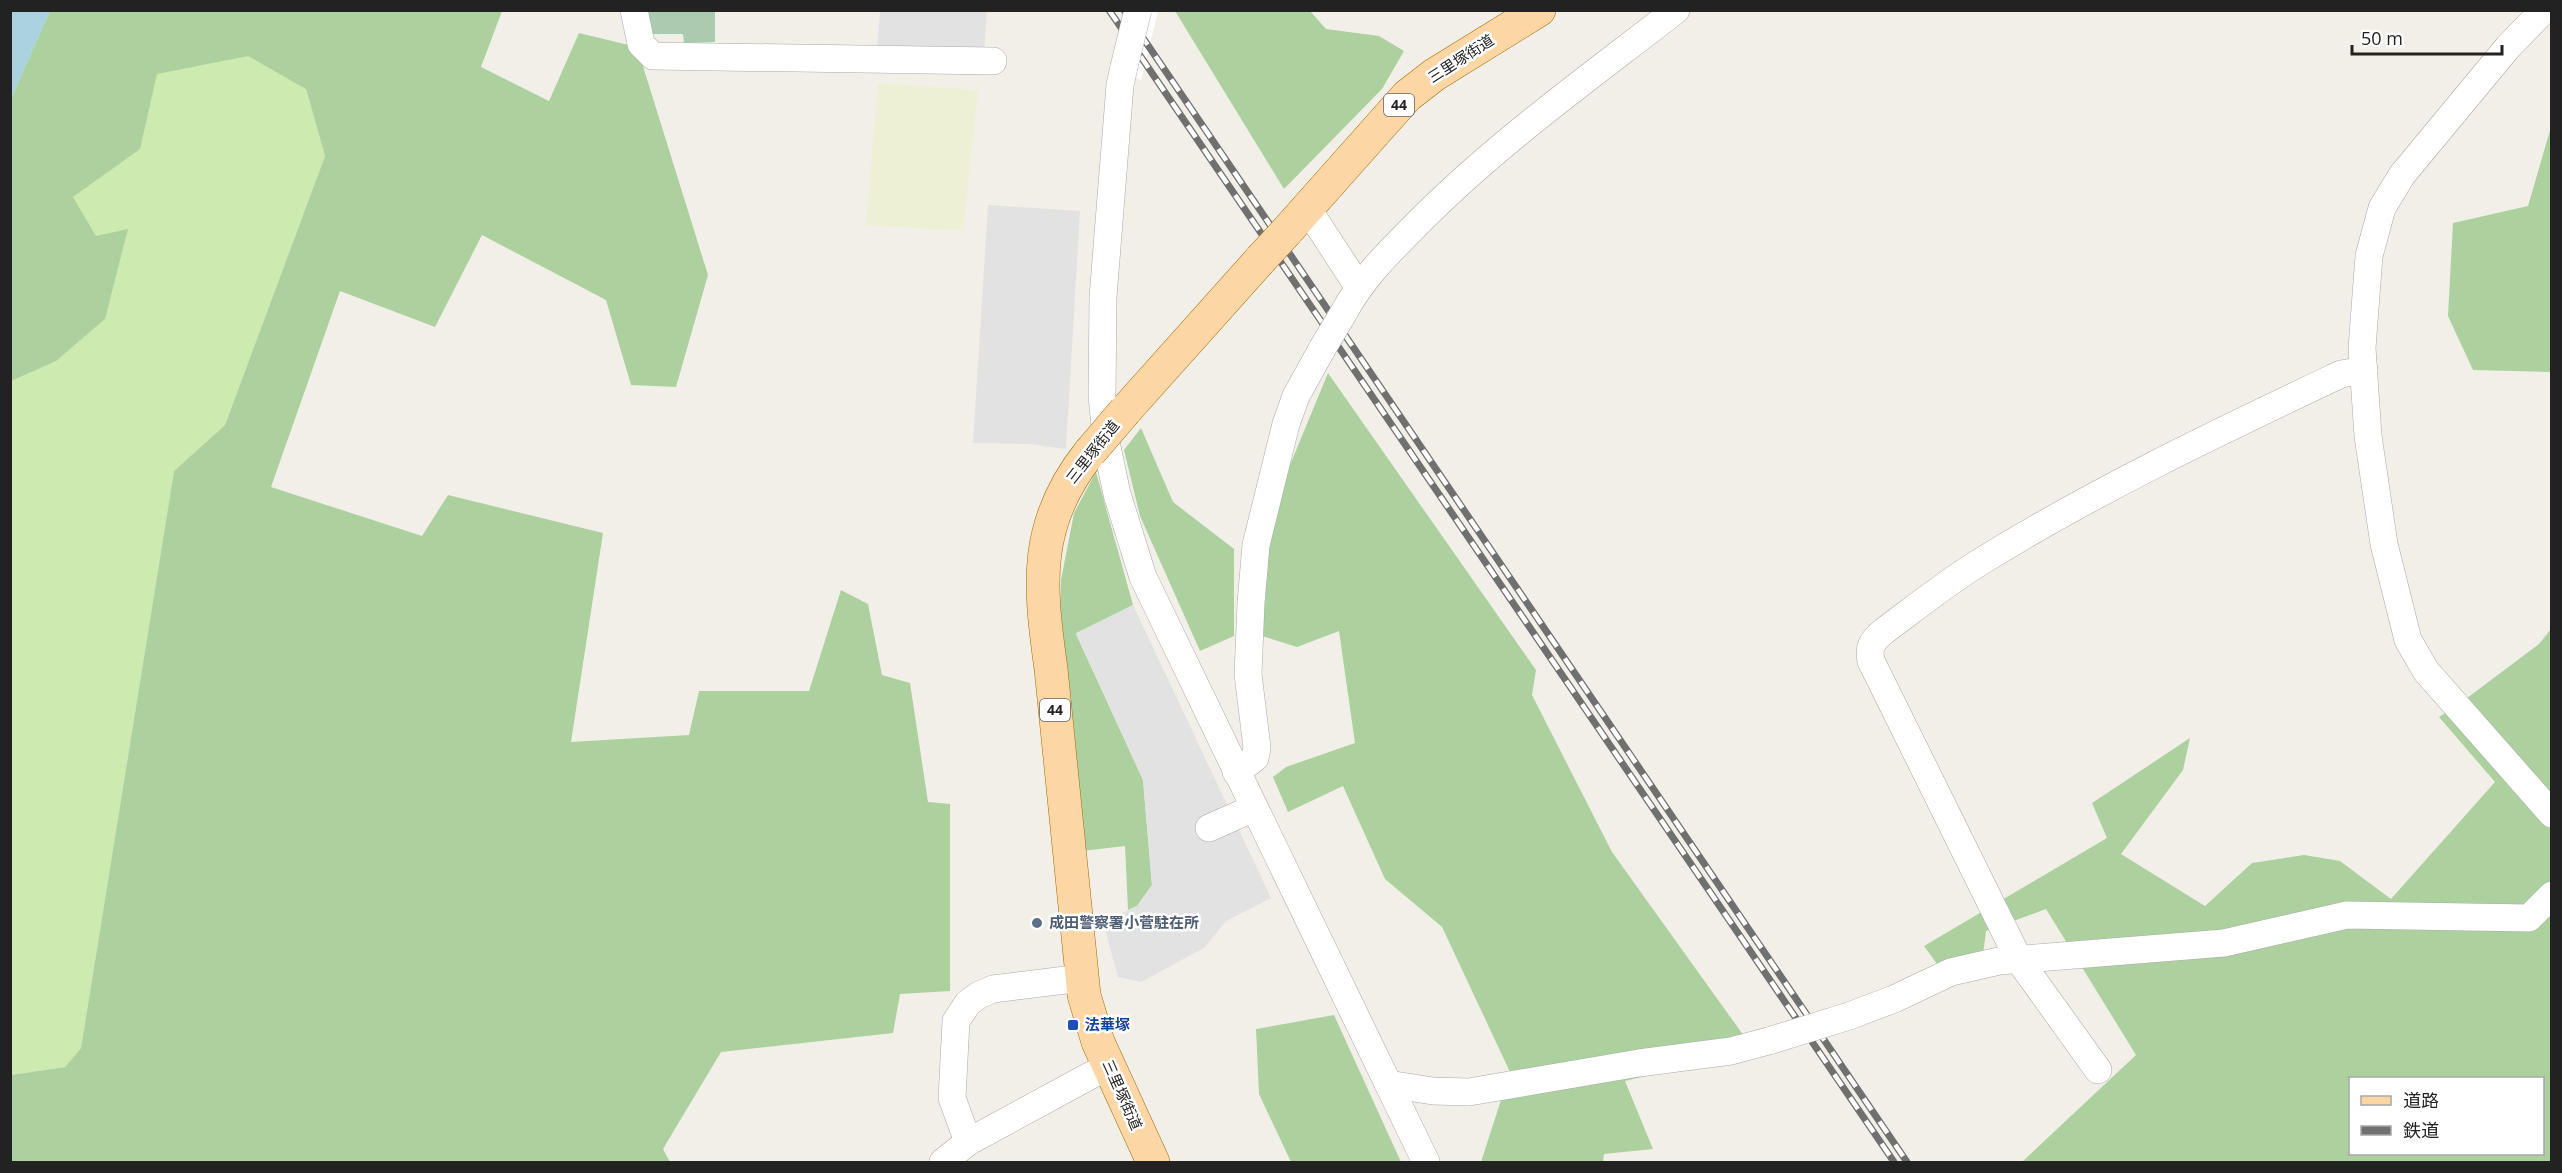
<svg xmlns="http://www.w3.org/2000/svg" width="2562" height="1173" font-family="'Open Sans','Noto Sans JP',sans-serif">
	<style>
		.farmland { fill: #eef0d5 }
		.grass { fill: #cdebb0 }
		.forest { fill: #add19e; fill-rule: evenodd }
		.cemetery { fill: #aacbaf }
		.parking { fill: #e2e2e2 }
		.water { fill: #aad3df }
		.pier { fill: #fff }
		.lines { fill: none; stroke-linecap: round; stroke-linejoin: round }
		.minor-casing { stroke: #a9a9a9; stroke-width: 28 }
		.major-casing { stroke: #a06b00; stroke-width: 34 }
		.minor { stroke: #fff; stroke-width: 27 }
		.major { stroke: #fcd6a4; stroke-width: 33 }
		.rail-casing { stroke: #707070; stroke-width: 7 }
		.rail { stroke: #fff; stroke-width: 4.5; stroke-dasharray: 14; stroke-linecap: butt }
		.minor-bridge-casing { stroke: #a9a9a9; stroke-width: 28; stroke-linecap: butt }
		.major-bridge-casing { stroke: #a06b00; stroke-width: 34; stroke-linecap: butt }
		.minor-bridge { stroke: #fff; stroke-width: 27 }
		.major-bridge { stroke: #fcd6a4; stroke-width: 33 }
		.service-dot { fill: #5c6f8a; stroke: #fff; stroke-width: 2 }
		.transit-dot { fill: #1a4fb4; stroke: #fff; stroke-width: 2 }
		.labels { text-anchor: middle; stroke-width: 5; stroke-linejoin: round; paint-order: stroke }
		.shield { fill: #fff; stroke: #646464; stroke-width: 1.5 }
		.shield-label { font-size: 14px; font-weight: bold; fill: #222 }
		.street-label { font-size: 15px; fill: #222; stroke: #fff }
		.service-label { font-size: 15px; font-weight: bold; fill: #4e5e75; stroke: #fff; text-anchor: start }
		.transit-label { font-size: 15px; font-weight: bold; fill: #164399; stroke: #fff; text-anchor: start }
	</style>
	<rect width="100%" height="100%" fill="#f2efe9"/>
	<!-- farmland -->
	<polygon class="farmland" points="878,83 978,90 963,231 866,225"/>
	<!-- grass -->
	<polygon class="grass" points="11,11 268,11 306,89 325,156 225,425 174,471 81,1048 65,1067 11,1075"/>
	<!-- forest -->
	<g class="forest">
		<polygon points="50,11 502,11 481,67 549,101 579,33 637,47 708,275 676,387 631,385 606,300 482,235 435,327 340,291 271,487 422,536 448,495 603,533 571,742 689,735 699,691 809,691 841,590 868,604 882,675 910,683 928,802 950,804 950,991 900,994 893,1033 721,1052 663,1149 670,1162 11,1162 11,1075 65,1067 81,1048 174,471 225,425 325,156 306,89 248,56 157,74 140,149 73,197 96,236 128,229 105,319 56,361 11,381 11,99"/>
		<polygon points="1175,11 1310,11 1326,29 1379,36 1404,51 1382,89 1284,189"/>
		<polygon points="2551,127 2551,372 2473,370 2448,316 2453,223 2528,206"/>
		<polygon points="1328,373 1536,670 1532,695 1612,852 1754,1050 1625,1081 1653,1149 1604,1154 1603,1162 1481,1162 1510,1072 1442,927 1385,879 1343,786 1288,812 1273,777 1286,767 1355,743 1339,631 1297,647 1259,635 1273,506"/>
		<polygon points="1141,428 1173,502 1234,549 1234,636 1200,651 1140,516 1124,450"/>
		<polygon points="1096,472 1133,605 1076,634 1143,780 1152,885 1137,906 1128,910 1125,846 1082,851 1060,633 1061,580 1074,513"/>
		<polygon points="2551,629 2551,807 2463,701 2539,644"/>
		<path d="M2448 711 2551 828V1162H2022L2136 1055 2046 909 1986 931 1983 955 1948 979 1924 946 2107 838 2092 803 2190 738 2183 770 2121 854 2205 906 2252 863 2304 855 2340 861 2391 899 2495 782 2439 717ZM2350 1078H2542V1154H2350Z"/>
		<polygon points="1334,1015 1401,1162 1291,1162 1259,1094 1256,1029"/>
	</g>
	<!-- cemetery -->
	<polygon class="cemetery" points="642,11 715,11 715,42 684,43 683,34 650,34 650,18 642,17"/>
	<!-- parking -->
	<g class="parking">
		<polygon points="880,11 987,11 984,52 877,51"/>
		<polygon points="988,205 1080,211 1066,449 1029,444 973,443"/>
		<polygon points="1133,605 1271,898 1226,921 1204,948 1141,982 1118,977 1103,922 1137,906 1152,885 1143,780 1076,633"/>
	</g>
	<!-- water -->
	<polygon class="water" points="11,10 50,11 11,99 10,11"/>
	<!-- pier -->
	<polygon class="pier" points="1124,11 1158,11 1141,81 1113,59"/>
	<g class="lines">
		<!-- minor casing -->
		<g class="minor-casing">
			<g id="minor">
				<polyline points="634,10 641,44 653,56 993,61"/>
				<polyline points="2544,10 2508,47 2402,175 2382,208 2369,256 2362,348 2368,436 2384,544 2408,640 2426,671 2552,814"/>
				<polyline points="1124,67 1120,85 1103,297 1102,396 1107,447 1117,494 1143,577 1426,1162"/>
				<polyline points="1307,208 1358,286"/>
				<path d="M1344 312C1362 279 1386 255 1413 228 1492 147 1586 80 1676 10"/>
				<polyline points="1236,772 1255,758 1257,748 1248,674 1251,603 1256,545 1286,424 1296,396 1322,349"/>
				<polyline points="1209,828 1254,808"/>
				<polyline points="1849,1016 1894,999 1951,972 1999,961 2224,943 2347,915 2529,918 2552,895"/>
				<path d="M2098 1070 2019 960 1871 661C1868 646 1873 640 1884 631 1915 608 1945 584 1977 564 2094 491 2217 433 2341 374L2364 370"/>
				<polyline points="1388,1084 1433,1091 1469,1092 1639,1063 1731,1051 1772,1040"/>
				<polyline points="968,1142 952,1098 956,1021 968,1003 979,995 993,989 1082,978"/>
				<polyline points="943,1162 968,1142 1108,1066"/>
			</g>
		</g>
		<!-- major casing -->
		<g class="major-casing">
			<g id="major">
				<polyline points="1286,232 1407,96 1434,75 1539,10"/>
				<polyline points="1125,411 1261,259"/>
				<path d="M1090 452C1033 523 1039 584 1051 669L1084 995 1098 1042 1153 1162"/>
			</g>
		</g>
		<!-- minor -->
		<use href="#minor" class="minor"/>
		<!-- major -->
		<use href="#major" class="major"/>
		<!-- rail casing -->
		<g class="rail-casing">
			<g id="rail">
				<polyline points="1109,10 1894,1162"/>
				<polyline points="1124,10 1907,1162"/>
			</g>
		</g>
		<!-- rail -->
		<use href="#rail" class="rail"/>
		<!-- minor-bridge casing -->
		<g class="minor-bridge-casing">
			<g id="minor-bridge">
				<polyline points="1124,67 1138,10"/>
				<polyline points="1322,349 1344,312"/>
				<polyline points="1772,1040 1849,1016"/>
			</g>
		</g>
		<!-- major-bridge casing -->
		<g class="major-bridge-casing">
			<g id="major-bridge">
				<polyline points="1261,259 1286,232"/>
				<polyline points="1090,452 1125,411"/>
			</g>
		</g>
		<!-- minor-bridge -->
		<use href="#minor-bridge" class="minor-bridge"/>
		<!-- major-bridge -->
		<use href="#major-bridge" class="major-bridge"/>
	</g>
	<!-- markers -->
	<circle class="service-dot" cx="1037" cy="923" r="6"/>
	<rect class="transit-dot" x="1067" y="1019" width="12" height="12" rx="3"/>
	<g class="labels">
		<!-- shield labels -->
		<g class="shield">
			<rect x="1384" y="94" width="30" height="22" rx="4.5"/>
			<rect x="1040" y="699" width="30" height="22" rx="4.5"/>
		</g>
		<g class="shield-label">
			<text x="1399" y="110">44</text>
			<text x="1055" y="715">44</text>
		</g>
		<!-- street labels -->
		<g class="street-label">
			<text transform="translate(1461 59) rotate(-33)" y="5">三里塚街道</text>
			<text transform="translate(1093 452) rotate(-52)" y="5">三里塚街道</text>
			<text transform="translate(1122 1095) rotate(66)" y="5">三里塚街道</text>
		</g>
		<!-- service labels -->
		<g class="service-label">
			<text x="1049" y="928">成田警察署小菅駐在所</text>
		</g>
		<!-- transit labels -->
		<g class="transit-label">
			<text x="1085" y="1030">法華塚</text>
		</g>
	</g>
	<!-- border -->
	<rect width="2562" height="1173" fill="none" stroke="#222222" stroke-width="24"/>
	<!-- legend -->
	<rect x="2349" y="1077" width="195" height="78" fill="#ffffff" stroke="#a7a7a7" stroke-width="1.5"/>
	<rect x="2361" y="1096" width="30" height="9" fill="#fcd6a4" stroke="#a7a7a7" stroke-width="1.5"/>
	<text x="2403" y="1107" font-size="18" fill="#222222">道路</text>
	<rect x="2361" y="1126" width="30" height="9" fill="#707070" stroke="#a7a7a7" stroke-width="1.5"/>
	<text x="2403" y="1137" font-size="18" fill="#222222">鉄道</text>
	<!-- scale -->
	<path d="M2352 45v9h150v-9" fill="none" stroke="#222222" stroke-width="3"/>
	<text x="2361" y="45" font-size="18" fill="#222222" stroke="#ffffff" stroke-width="4.5" paint-order="stroke">50 m</text>
</svg>
